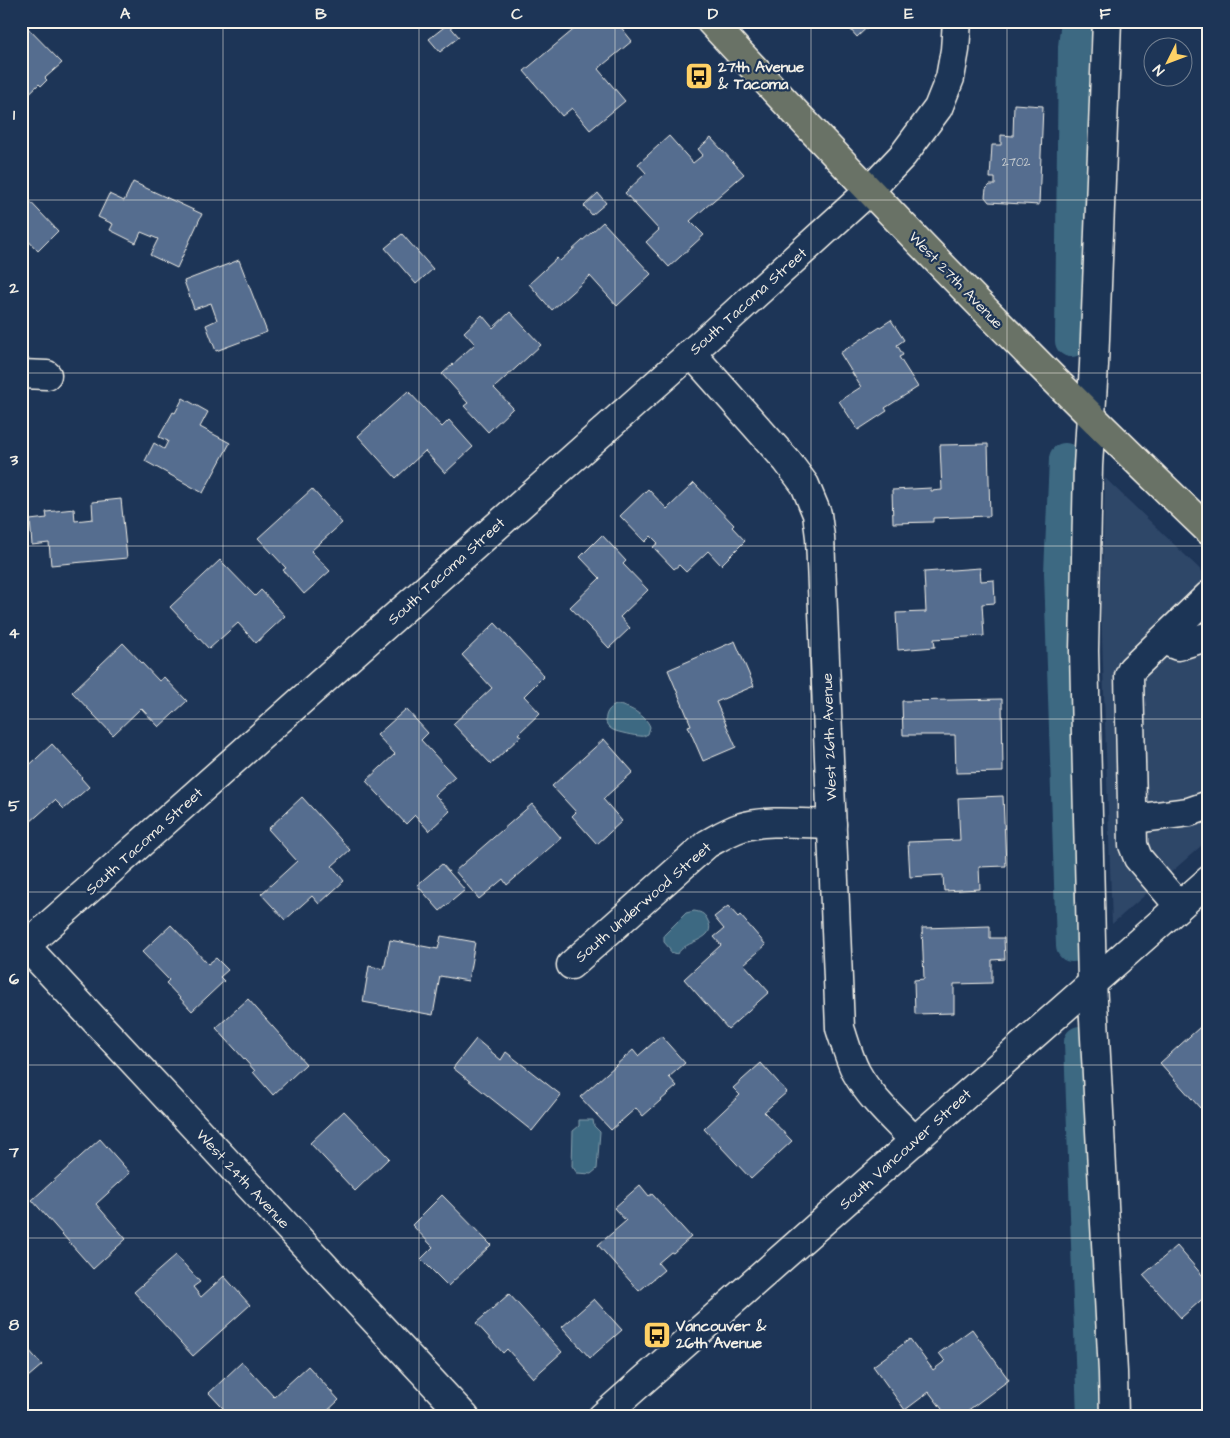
<svg xmlns="http://www.w3.org/2000/svg" width="1230" height="1438" font-family="'Architects Daughter',sans-serif">
	<style>
		.built { fill: #2e4668 }
		.water { fill: #3d6982; stroke: #869fab }
		.lines { fill: none; stroke-linecap: round; stroke-linejoin: round }
		.canal { stroke: #3d6982; stroke-width: 32 }
		.building { fill: #556d8f; stroke: #f4f1e8 }
		.minor-casing { stroke: #f4f1e8; stroke-width: 31 }
		.major-casing { stroke: #f4f1e8; stroke-width: 31 }
		.minor { stroke: #1d3557; stroke-width: 28 }
		.major { stroke: #697266; stroke-width: 28 }
		.grid { fill: none; stroke: #f4f1e8; stroke-width: 1; stroke-opacity: 0.55 }
		.labels { text-anchor: middle; stroke-width: 4.5; stroke-linejoin: round; paint-order: stroke }
		.number-label { font-size: 12px; fill: #ccd0d2 }
		.poi-label { font-size: 15px; font-weight: bold; fill: #f4f1e8; stroke: #1d3557; text-anchor: start }
		.street-label { font-size: 15px; fill: #f4f1e8; stroke: #1d3557 }
		.neatline { fill: none; stroke: #f4f1e8; stroke-width: 2 }
		.grid-label { font-size: 16px; text-anchor: middle; font-weight: bold; fill: #f4f1e8 }
	</style>
	<rect width="100%" height="100%" fill="#1d3557"/>
	<filter id="ink" filterUnits="userSpaceOnUse"><feTurbulence type="fractalNoise" baseFrequency=".02" numOctaves="2"/><feDisplacementMap in="SourceGraphic" scale="10" xChannelSelector="R" yChannelSelector="G"/><feConvolveMatrix kernelMatrix="1 2 1 2 8 2 1 2 1" color-interpolation-filters="sRGB"/></filter>
	<g filter="url(#ink)">
		<!-- built -->
		<polygon class="built" points="1105,478 1209,578 1209,839 1112,924 1101,608"/>
		<!-- water -->
		<g class="water">
			<path d="M616 705C627 705 647 716 650 727L648 734C645 735 644 737 640 736 635 736 617 732 613 730 601 724 605 709 616 705Z"/>
			<path d="M694 911C700 912 704 913 707 919 720 941 683 940 678 954L670 952V949L664 942V935L686 913Z"/>
			<polygon points="579,1120 593,1120 594,1126 600,1132 597,1169 591,1174 577,1173 572,1166 573,1131 579,1126"/>
		</g>
		<g class="lines">
			<!-- canal -->
			<g class="canal">
				<polyline points="1071,341 1074,47 1077,21"/>
				<polyline points="1065,459 1060,573 1072,946"/>
				<polyline points="1080,1042 1093,1417"/>
			</g>
		</g>
		<!-- building -->
		<g class="building">
			<polygon points="21,21 62,63 45,78 47,80 41,86 39,84 21,101"/>
			<polygon points="584,21 616,21 632,41 598,69 625,101 590,130 572,108 562,116 524,71"/>
			<polygon points="843,21 874,21 857,37"/>
			<polygon points="448,24 459,37 440,52 429,39"/>
			<polygon points="1014,104 1043,106 1039,205 989,202 985,197 986,189 990,185 995,185 995,178 990,178 992,145 1001,145 1001,135 1013,136"/>
			<polygon points="669,136 693,163 703,155 698,149 711,138 744,174 690,221 704,235 669,267 646,242 659,230 625,193 646,173 638,164"/>
			<polygon points="133,182 202,214 177,268 150,255 158,239 141,232 136,243 110,230 113,224 98,217 109,194 124,201"/>
			<polygon points="21,192 58,231 38,251 22,234 21,235"/>
			<polygon points="598,193 606,203 592,215 584,206"/>
			<polygon points="603,222 651,274 617,306 590,276 552,310 529,284 557,258 560,261"/>
			<polygon points="402,234 433,269 416,284 385,248"/>
			<polygon points="239,260 267,332 216,351 206,325 217,320 211,303 194,309 184,281"/>
			<polygon points="510,312 541,345 494,388 513,408 488,432 464,406 468,403 442,374 475,344 464,332 482,315 493,328"/>
			<polygon points="891,320 904,340 897,345 903,355 899,357 918,387 885,408 887,411 858,430 839,401 861,387 840,353"/>
			<polygon points="408,391 442,427 449,420 473,447 445,473 425,451 396,478 358,436"/>
			<polygon points="183,398 208,412 200,427 230,443 203,493 145,461 154,443 164,449 168,441 159,437 173,412 175,413"/>
			<polygon points="988,444 990,516 933,518 933,522 893,523 892,490 931,488 931,491 942,490 940,445"/>
			<polygon points="694,483 734,525 732,527 745,541 721,565 708,551 686,572 679,565 674,569 653,547 658,543 651,536 645,542 620,516 648,489 667,509"/>
			<polygon points="312,489 342,523 311,551 330,571 304,594 283,570 286,568 258,538"/>
			<polygon points="121,499 127,558 51,565 49,543 32,545 30,520 47,518 46,512 74,509 75,521 93,519 92,502"/>
			<polygon points="602,535 626,561 623,564 648,590 620,617 630,628 609,648 570,607 600,578 580,557"/>
			<polygon points="220,560 255,596 261,590 285,616 256,643 238,623 209,649 170,607"/>
			<polygon points="980,568 981,581 994,580 995,603 982,604 984,636 934,639 935,647 898,650 896,613 926,612 924,572"/>
			<polygon points="495,623 544,676 524,696 540,713 518,734 521,736 491,764 453,724 492,688 462,655"/>
			<polygon points="735,641 754,686 716,702 736,747 703,761 688,726 691,725 668,670"/>
			<polygon points="123,643 159,681 164,677 187,701 159,727 141,708 113,735 72,692"/>
			<polygon points="1002,699 1003,772 956,773 955,735 903,735 902,701"/>
			<polygon points="406,709 428,733 421,740 455,777 435,795 450,811 429,831 415,815 406,824 366,781 395,754 377,735"/>
			<polygon points="604,739 633,772 603,799 622,821 597,844 572,816 576,812 552,786"/>
			<polygon points="52,744 82,777 81,778 89,787 64,809 55,800 29,823 21,814 21,773"/>
			<polygon points="1003,796 1006,866 979,867 980,889 944,891 943,875 910,877 908,842 960,840 958,798"/>
			<polygon points="302,797 350,850 332,866 344,881 319,904 312,896 285,920 261,894 297,861 268,829"/>
			<polygon points="532,804 561,838 507,885 503,879 479,899 455,871"/>
			<polygon points="442,864 465,890 440,911 417,885"/>
			<polygon points="728,906 738,917 740,915 766,945 744,964 769,992 728,1029 684,979 721,945 714,937 724,929 714,917"/>
			<polygon points="171,925 208,964 216,958 228,970 220,977 224,981 192,1011 166,983 169,980 142,952"/>
			<polygon points="990,926 990,938 1004,938 1005,959 992,960 992,983 954,984 954,1013 915,1014 914,980 924,979 922,928"/>
			<polygon points="441,936 475,942 468,981 440,976 433,1015 363,1002 369,966 384,969 390,940 438,949"/>
			<polygon points="248,999 306,1064 273,1095 253,1072 255,1071 216,1028"/>
			<polygon points="1209,1019 1209,1104 1207,1102 1200,1108 1160,1063"/>
			<polygon points="661,1036 685,1063 669,1077 677,1086 643,1116 636,1108 611,1130 580,1097 633,1050 638,1056"/>
			<polygon points="476,1039 501,1060 506,1052 561,1095 532,1131 453,1068"/>
			<polygon points="761,1063 787,1092 764,1112 792,1141 751,1179 704,1129 740,1095 733,1088"/>
			<polygon points="344,1111 389,1158 355,1191 310,1143"/>
			<polygon points="100,1139 130,1173 96,1204 126,1239 93,1269 32,1200"/>
			<polygon points="640,1185 649,1196 652,1194 691,1237 673,1253 671,1252 658,1263 664,1270 639,1291 598,1245 626,1221 614,1208"/>
			<polygon points="442,1195 491,1245 448,1286 421,1259 433,1247 412,1225"/>
			<polygon points="1177,1246 1209,1283 1209,1293 1181,1318 1143,1275"/>
			<polygon points="176,1255 200,1282 193,1287 201,1297 224,1276 250,1305 193,1356 134,1292"/>
			<polygon points="509,1294 562,1352 533,1378 507,1349 503,1353 476,1323"/>
			<polygon points="594,1299 622,1330 590,1358 562,1327"/>
			<polygon points="972,1329 1009,1380 959,1417 948,1417 929,1392 905,1410 873,1366 910,1339 933,1370 945,1361 939,1353"/>
			<polygon points="21,1341 42,1365 21,1383"/>
			<polygon points="242,1362 274,1397 308,1366 339,1400 321,1417 231,1417 209,1393"/>
		</g>
		<g class="lines">
			<!-- minor casing -->
			<g class="minor-casing">
				<g id="minor">
					<polyline points="1107,21 1094,365 1088,466 1084,651 1092,982 1113,1372 1114,1417"/>
					<path d="M691 353 787 461 805 485 817 514 820 537 840 1028C845 1043 849 1058 856 1072 870 1098 895 1120 915 1141"/>
					<polyline points="21,374 47,375"/>
					<polyline points="1163,640 1178,646 1209,636"/>
					<polyline points="1133,819 1189,812 1209,805"/>
					<polyline points="1179,906 1138,858 1133,845 1129,676 1132,669 1209,595"/>
					<polyline points="21,941 465,1417"/>
					<polyline points="21,950 691,353 869,191 903,155 938,108 950,78 955,50 957,21"/>
					<path d="M571 965 707 844C718 838 729 831 742 827 765 819 807 824 832 824"/>
					<polyline points="602,1417 1209,880"/>
				</g>
			</g>
			<!-- major casing -->
			<g class="major-casing">
				<path id="major" d="M710 21C872 196 1037 366 1209 531"/>
			</g>
			<!-- minor -->
			<use href="#minor" class="minor"/>
			<!-- major -->
			<use href="#major" class="major"/>
		</g>
	</g>
	<!-- grid -->
	<path class="grid" d="M223 21V1417M419 21V1417M615 21V1417M811 21V1417M1007 21V1417M21 200H1209M21 373H1209M21 546H1209M21 719H1209M21 892H1209M21 1065H1209M21 1238H1209"/>
	<!-- icons -->
	<defs>
		<g id="bus-square" transform="scale(1.4375)"><rect x="-9" y="-9" width="18" height="18" rx="4" fill="#ffd166" stroke="#1d3557"/><path d="M-5-6H5V4H4V6H2V4H-2V6H-4V4H-5ZM-3.5-4V0h7V-4ZM-3.5 1.2v1.5H-2V1.2ZM2 1.2v1.5H3.5V1.2Z" fill="#111"/></g>
	</defs>
	<g fill-rule="evenodd">
		<use href="#bus-square" x="699" y="76"/>
		<use href="#bus-square" x="657" y="1335"/>
	</g>
	<g class="labels">
		<!-- number labels -->
		<g class="number-label">
			<text x="1016" y="166">2702</text>
		</g>
		<!-- poi labels -->
		<g class="poi-label">
			<text x="718" y="72">27th Avenue<tspan x="718" dy="17">&amp; Tacoma</tspan></text>
			<text x="676" y="1331">Vancouver &amp;<tspan x="676" dy="17">26th Avenue</tspan></text>
		</g>
		<!-- street labels -->
		<g class="street-label">
			<text transform="translate(956 280) rotate(46)" y="5">West 27th Avenue</text>
			<text transform="translate(748 301) rotate(-42)" y="5">South Tacoma Street</text>
			<text transform="translate(446 571) rotate(-42)" y="5">South Tacoma Street</text>
			<text transform="translate(829 737) rotate(-92)" y="5">West 26th Avenue</text>
			<text transform="translate(144 841) rotate(-42)" y="5">South Tacoma Street</text>
			<text transform="translate(643 902) rotate(-41)" y="5">South Underwood Street</text>
			<text transform="translate(905 1149) rotate(-42)" y="5">South Vancouver Street</text>
			<text transform="translate(243 1179) rotate(47)" y="5">West 24th Avenue</text>
		</g>
	</g>
	<!-- margin -->
	<rect width="1230" height="1438" fill="none" stroke="#1d3557" stroke-width="55"/>
	<!-- north arrow -->
	<g transform="translate(1168 62) rotate(228)"><circle r="24" fill="#1d3557" stroke="#738091"/>
	<path d="M0-4L9 19L0 12L-9 19Z" fill="#ffd166"/>
	<text y="-8" font-size="14" font-weight="bold" text-anchor="middle" fill="#f4f1e8">N</text>
	</g>
	<rect x="28" y="28" width="1174" height="1382" class="neatline"/>
	<g class="grid-label">
		<text x="125" y="19">A</text>
		<text x="321" y="19">B</text>
		<text x="517" y="19">C</text>
		<text x="713" y="19">D</text>
		<text x="909" y="19">E</text>
		<text x="1105" y="19">F</text>
		<text x="14" y="120">1</text>
		<text x="14" y="293">2</text>
		<text x="14" y="465">3</text>
		<text x="14" y="638">4</text>
		<text x="14" y="811">5</text>
		<text x="14" y="984">6</text>
		<text x="14" y="1157">7</text>
		<text x="14" y="1330">8</text>
	</g>
</svg>
